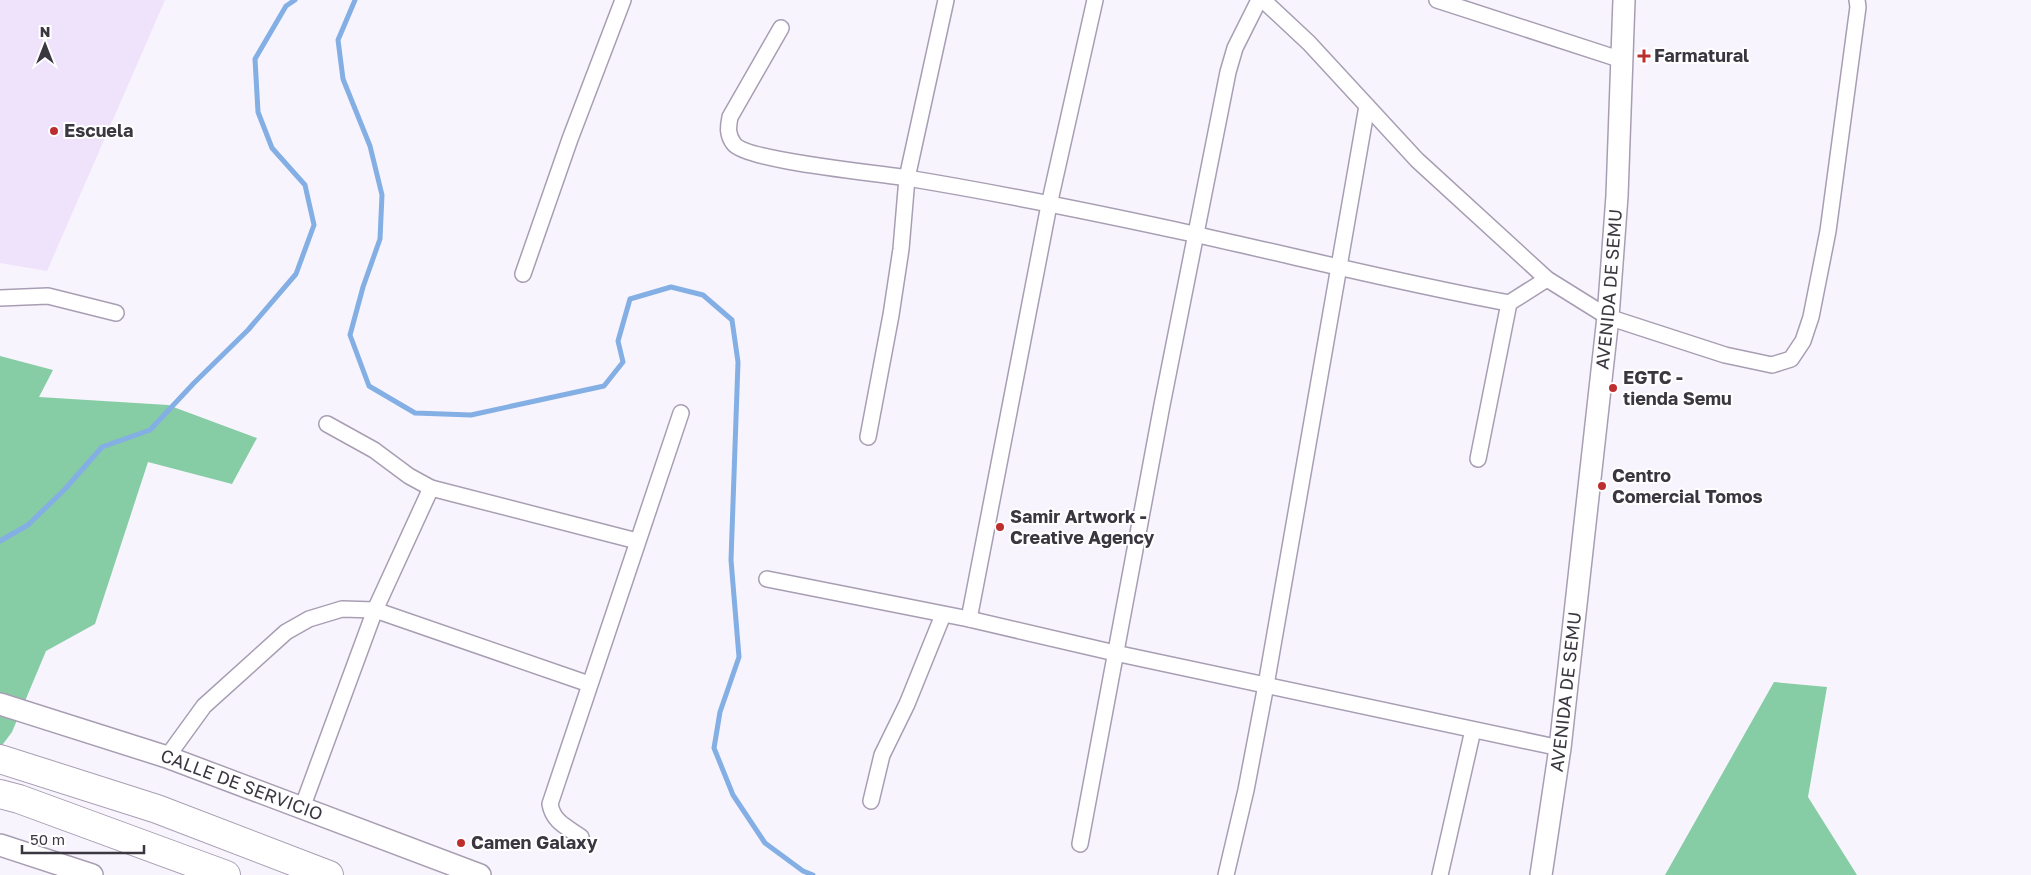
<svg xmlns="http://www.w3.org/2000/svg" width="2031" height="875" font-family="'Golos Text',sans-serif">
	<style>
		.built { fill: #efe3fb }
		.forest { fill: #86cca5 }
		.lines { fill: none; stroke-linecap: round; stroke-linejoin: round }
		.stream { stroke: #83afe4; stroke-width: 5 }
		.street-casing { stroke: #a89eb3; stroke-width: 18 }
		.secondary-casing { stroke: #a89eb3; stroke-width: 24 }
		.highway-casing { stroke: #a89eb3; stroke-width: 30 }
		.street { stroke: #fff; stroke-width: 15 }
		.secondary { stroke: #fff; stroke-width: 21 }
		.highway { stroke: #fff; stroke-width: 28 }
		.poi-dot { fill: #bd2e2f; stroke: #fff; stroke-width: 2 }
		.labels { text-anchor: middle; stroke-width: 4; stroke-linejoin: round; paint-order: stroke }
		.poi-label { font-size: 18px; font-weight: bold; fill: #3b3740; stroke: #fff; text-anchor: start }
		.street-label { font-size: 18px; fill: #3b3740; stroke: #fff }
	</style>
	<rect width="100%" height="100%" fill="#f8f4fd"/>
	<!-- built -->
	<polygon class="built" points="0,0 165,0 47,271 0,263"/>
	<!-- forest -->
	<g class="forest">
		<polygon points="0,356 53,370 39,397 168,405 257,438 232,484 148,462 95,624 46,651 12,732 0,748"/>
		<polygon points="1774,682 1827,687 1808,797 1857,875 1665,875"/>
	</g>
	<g class="lines">
		<!-- stream -->
		<g class="stream">
			<polyline points="355,0 338,40 343,79 370,146 382,195 380,239 363,287 350,335 369,386 415,413 471,415 604,386 623,362 618,341 630,299 671,287 703,295 732,320 738,362 731,560 739,657 720,712 714,748 733,795 765,843 803,871 813,875"/>
			<polyline points="0,541 28,525 65,489 102,447 150,430 194,383 248,330 296,274 314,225 305,185 272,148 258,112 255,59 286,6 295,0"/>
		</g>
		<!-- street casing -->
		<g class="street-casing">
			<g id="street">
				<polyline points="1263,0 1309,43 1417,160 1547,279 1608,317 1725,355 1772,365 1791,359 1803,341 1811,317 1828,231 1858,7 1857,0"/>
				<polyline points="1437,0 1622,60"/>
				<path d="M781 28 730 117C728 127 727 135 734 144 747 161 878 173 907 178 1004 194 1102 214 1198 235 1302 258 1405 284 1509 303L1547 279"/>
				<polyline points="523,274 570,139 623,0"/>
				<polyline points="0,298 48,296 116,313"/>
				<polyline points="327,424 374,450 409,476 431,488 637,541"/>
				<polyline points="868,437 891,315 901,249 907,178 946,0"/>
				<polyline points="1478,459 1509,303"/>
				<polyline points="767,579 969,619 1115,653 1560,748"/>
				<polyline points="969,619 1049,205 1095,0"/>
				<polyline points="167,757 204,706 286,632 309,619 342,609 375,610 589,684"/>
				<polyline points="871,801 882,755 907,704 943,615"/>
				<polyline points="302,808 375,610 431,488"/>
				<path d="M581 837C567 827 553 822 550 804L681 413"/>
				<polyline points="1080,844 1162,405 1228,72 1235,48 1259,0"/>
				<polyline points="1226,875 1246,790 1266,685 1367,106"/>
				<polyline points="1440,875 1473,730"/>
			</g>
		</g>
		<!-- secondary casing -->
		<g class="secondary-casing">
			<g id="secondary">
				<path id="s1" d="M0 704 167 757 480 875"/>
				<polyline points="0,845 92,875"/>
				<path id="s2" d="M1541 875 1560 748 1608 317 1617 196 1624 0"/>
			</g>
		</g>
		<!-- highway casing -->
		<g class="highway-casing">
			<g id="highway">
				<polyline points="0,759 157,809 329,875"/>
				<polyline points="0,794 19,799 226,875"/>
			</g>
		</g>
		<!-- street -->
		<use href="#street" class="street"/>
		<!-- secondary -->
		<use href="#secondary" class="secondary"/>
		<!-- highway -->
		<use href="#highway" class="highway"/>
	</g>
	<!-- markers -->
	<g class="poi-dot">
		<path d="M1641.5 48.5h5v5h5v5h-5v5h-5v-5h-5v-5h5z"/>
		<circle cx="54" cy="131" r="5"/>
		<circle cx="1613" cy="388" r="5"/>
		<circle cx="1602" cy="486" r="5"/>
		<circle cx="1000" cy="527" r="5"/>
		<circle cx="461" cy="843" r="5"/>
	</g>
	<g class="labels">
		<!-- poi labels -->
		<g class="poi-label">
			<text x="1654" y="62">Farmatural</text>
			<text x="64" y="137">Escuela</text>
			<text x="1623" y="384">EGTC -<tspan x="1623" dy="21">tienda Semu</tspan></text>
			<text x="1612" y="482">Centro<tspan x="1612" dy="21">Comercial Tomos</tspan></text>
			<text x="1010" y="523">Samir Artwork -<tspan x="1010" dy="21">Creative Agency</tspan></text>
			<text x="471" y="849">Camen Galaxy</text>
		</g>
		<!-- street labels -->
		<g class="street-label">
			<text dy="6" stroke="none"><textPath href="#s2" startOffset="590">AVENIDA DE SEMU</textPath></text>
			<text dy="6" stroke="none"><textPath href="#s2" startOffset="185">AVENIDA DE SEMU</textPath></text>
			<text dy="6" stroke="none"><textPath href="#s1" startOffset="255">CALLE DE SERVICIO</textPath></text>
		</g>
	</g>
	<!-- north arrow -->
	<g transform="translate(45 45)" stroke="#ffffff" stroke-width="4" paint-order="stroke">
	<path d="M0-4L9 19L0 12L-9 19Z" fill="#3b3740"/>
	<text y="-8" font-size="14" font-weight="bold" text-anchor="middle" fill="#3b3740">N</text>
	</g>
	<!-- scale -->
	<path d="M22 845v8h122v-8" fill="none" stroke="#3b3740" stroke-width="2.5"/>
	<text x="30" y="845" font-size="15" fill="#3b3740" stroke="#ffffff" stroke-width="4" paint-order="stroke">50 m</text>
</svg>
